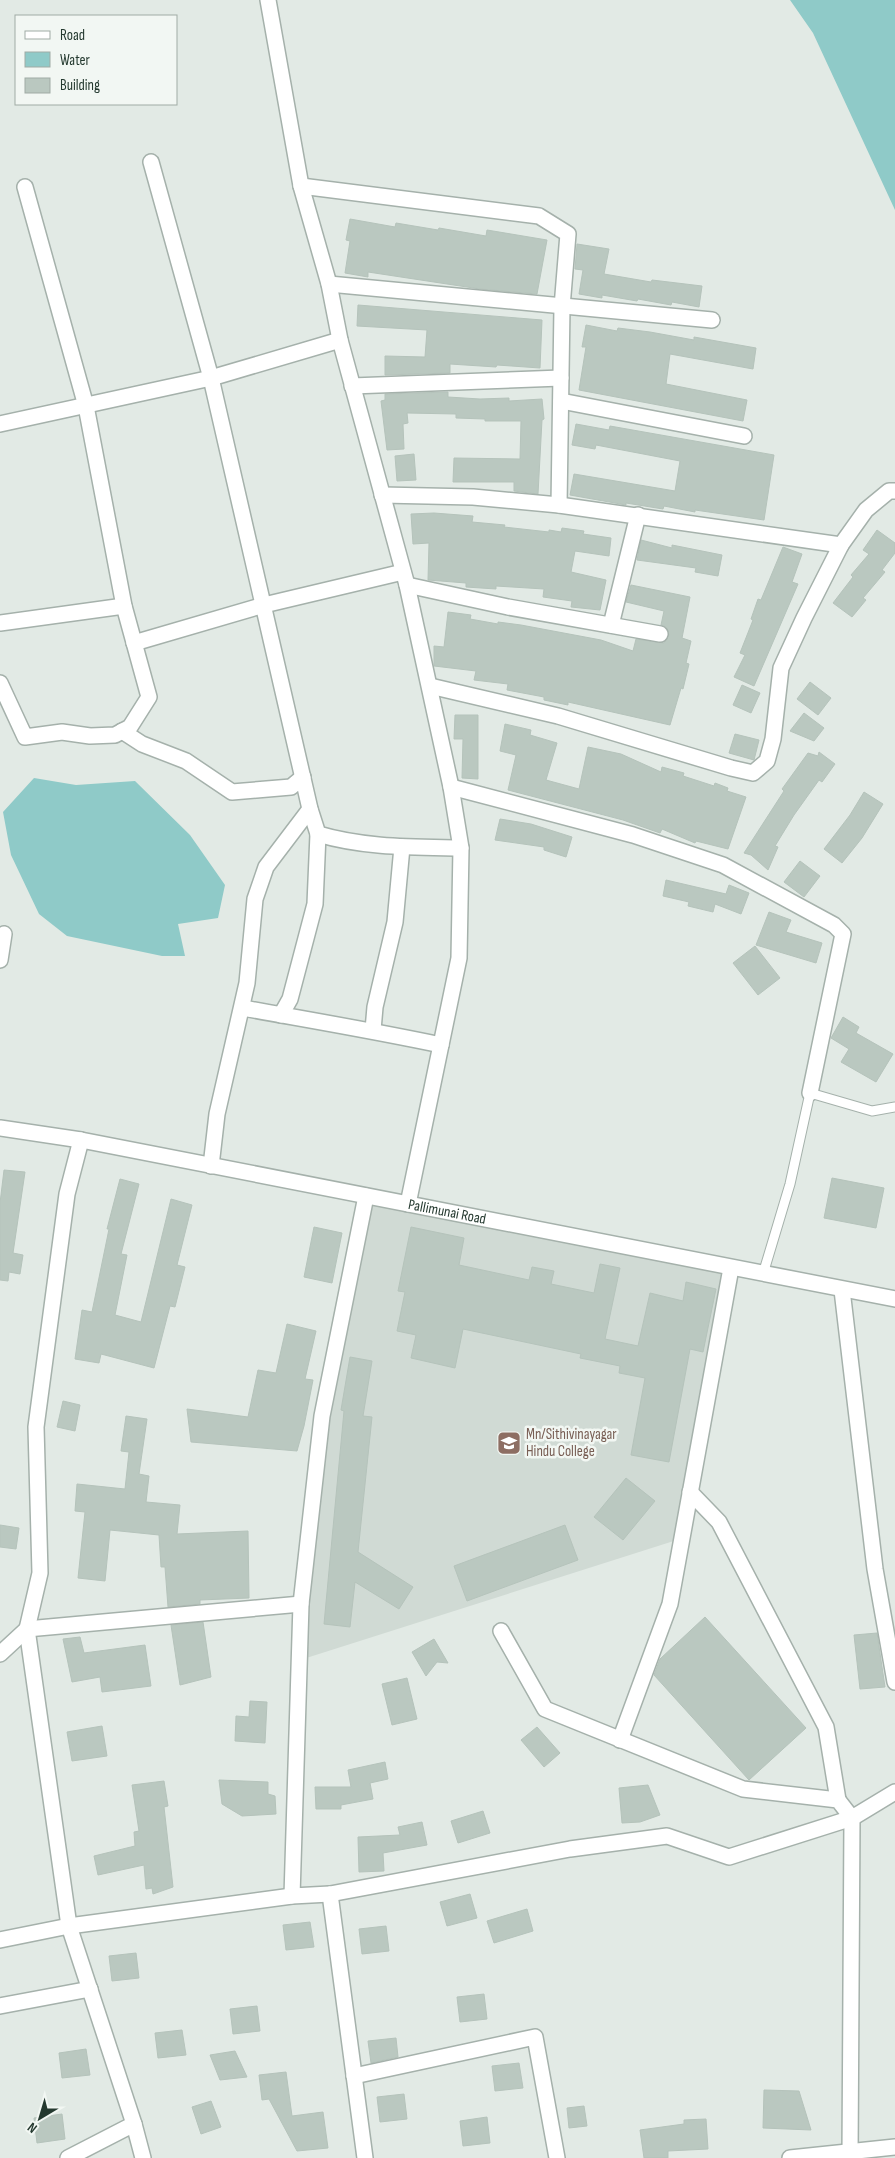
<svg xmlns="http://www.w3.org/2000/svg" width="895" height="2158" font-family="'Sofia Sans Condensed',sans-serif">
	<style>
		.built { fill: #d0dad4 }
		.water { fill: #8fcac8 }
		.building { fill: #bac8c0; stroke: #b5c3bb }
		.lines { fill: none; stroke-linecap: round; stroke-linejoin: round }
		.lane-casing { stroke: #a5b1ab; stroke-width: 11 }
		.street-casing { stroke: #a5b1ab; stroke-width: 18 }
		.lane { stroke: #fff; stroke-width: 9 }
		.street { stroke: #fff; stroke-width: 15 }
		.labels { text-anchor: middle; stroke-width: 5; stroke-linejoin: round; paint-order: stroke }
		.street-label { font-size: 15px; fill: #24392f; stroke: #f2f7f3 }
		.education-label { font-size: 15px; fill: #785e54; stroke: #f2f7f3; text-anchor: start }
	</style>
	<rect width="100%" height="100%" fill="#e2eae5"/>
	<!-- built -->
	<polygon class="built" points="366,1196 731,1268 680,1539 300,1660 322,1416"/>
	<!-- water -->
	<g class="water">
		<polygon points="790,0 895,0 895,210 813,33"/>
		<polygon points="34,778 76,785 135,781 190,835 225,885 218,918 178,924 185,956 162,956 67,936 39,914 11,855 3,812"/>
	</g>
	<!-- building -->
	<g class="building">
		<polygon points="350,219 395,227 396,223 438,230 439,228 486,236 487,230 547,240 537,294 480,289 368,272 368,277 345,273 350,241 346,240"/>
		<polygon points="577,244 609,249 604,274 651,282 652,280 702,286 699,307 672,302 671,305 638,299 637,301 602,295 602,298 579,294 583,270 575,269"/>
		<polygon points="358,305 542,320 540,368 497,365 496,367 450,364 450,373 385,375 385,356 425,357 427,330 357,326"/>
		<polygon points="586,325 617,331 618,328 650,332 694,340 694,337 756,348 753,369 670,354 666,384 747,400 743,421 579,390 586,347 582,347"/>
		<polygon points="448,392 448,397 480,399 509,398 509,401 542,399 544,419 542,420 538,494 514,491 514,482 453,482 454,458 520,459 521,421 485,421 485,419 456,418 456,414 407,413 408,423 403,424 404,449 387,450 381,401 385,400 385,394"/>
		<polygon points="576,424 609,430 610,426 774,455 764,520 695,510 695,512 664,506 663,509 626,503 626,505 570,495 574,474 675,491 680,461 596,445 595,449 572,445"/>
		<polygon points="414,454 416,480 397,481 395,456"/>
		<polygon points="434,513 473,516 472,522 505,525 504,527 549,532 549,530 561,532 562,528 584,531 583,534 611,538 609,556 575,551 571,572 606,580 600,610 571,607 572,601 543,597 544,589 496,586 496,589 466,587 466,583 428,580 429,543 413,544 411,514"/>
		<polygon points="877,530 895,543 895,553 882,570 885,572 863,598 866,600 852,617 833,603 853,577 851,575 869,554 863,550"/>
		<polygon points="641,540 672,548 672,545 722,555 718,576 695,572 696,568 637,560"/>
		<polygon points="783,547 802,554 792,582 798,584 754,686 734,677 745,655 740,653 753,620 751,619 758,599 761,600"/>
		<polygon points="631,585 690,597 682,638 691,641 686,663 689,664 683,689 681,688 670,725 568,702 568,705 544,700 544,697 507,690 508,684 474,680 476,671 434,666 434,646 444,647 448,612 471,615 470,619 498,624 498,622 521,625 601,640 633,651 636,639 664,643 669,635 666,627 661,625 664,611 626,602"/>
		<polygon points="810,682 831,698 818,715 797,699"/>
		<polygon points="742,685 760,693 751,713 733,705"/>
		<polygon points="804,713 824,728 814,741 790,731"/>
		<polygon points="455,715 478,715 478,779 462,778 463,739 454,739"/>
		<polygon points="505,724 531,730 530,735 557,743 546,780 579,789 588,747 621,754 661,772 662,767 684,773 683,776 714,786 715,783 728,788 727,791 746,797 728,849 696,841 695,843 662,829 660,833 623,820 508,790 516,755 500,751"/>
		<polygon points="735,734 759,740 754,760 729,753"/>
		<polygon points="819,752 835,764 822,782 819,780 794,815 775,846 778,847 768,870 751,855 744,853 784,791 782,789 808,753 818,756"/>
		<polygon points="864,792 883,804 862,838 842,863 824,849 850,815"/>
		<polygon points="500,819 531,824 572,837 566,857 544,850 544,847 495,840"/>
		<polygon points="800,861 820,876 804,897 784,882"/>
		<polygon points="666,880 726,894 729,885 749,893 741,914 715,904 713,912 688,906 689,902 663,896"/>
		<polygon points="769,912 791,920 786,932 822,943 816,963 756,945"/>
		<polygon points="755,946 780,978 758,995 733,963"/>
		<polygon points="843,1017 859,1027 856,1033 893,1054 876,1082 841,1062 849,1049 831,1038"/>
		<polygon points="4,1170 25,1172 13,1253 23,1255 20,1274 9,1272 8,1281 0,1280 0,1203"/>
		<polygon points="832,1178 884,1188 876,1228 824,1218"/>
		<polygon points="120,1179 139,1184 121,1254 127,1255 115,1315 141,1322 171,1199 192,1205 177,1265 185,1267 175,1307 170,1306 154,1368 101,1354 99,1363 75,1359 82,1310 92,1312 109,1229 107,1229"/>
		<polygon points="314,1227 342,1233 332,1283 304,1277"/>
		<polygon points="411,1227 464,1238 459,1265 529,1280 532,1267 554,1271 551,1284 594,1293 600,1264 620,1268 605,1339 638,1346 650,1293 683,1301 686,1282 716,1289 703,1352 690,1349 669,1462 631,1455 645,1378 619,1373 620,1366 580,1358 581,1354 463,1329 455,1368 411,1358 416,1335 397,1331 405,1292 398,1291"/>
		<polygon points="287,1324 316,1331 305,1379 313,1380 304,1426 297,1451 191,1442 187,1409 248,1417 258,1370 276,1373"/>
		<polygon points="350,1357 372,1361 363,1416 372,1417 358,1552 413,1587 399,1609 355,1582 350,1627 324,1624 344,1411 341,1410"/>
		<polygon points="63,1401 80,1405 75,1431 57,1427"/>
		<polygon points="126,1416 147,1419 139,1474 149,1476 146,1502 180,1505 177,1534 248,1531 249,1598 200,1600 200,1604 168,1607 165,1567 161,1567 159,1535 110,1530 105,1581 78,1578 85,1512 75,1511 77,1484 125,1489 129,1452 121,1451"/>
		<polygon points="626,1478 655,1501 623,1540 594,1517"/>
		<polygon points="0,1525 19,1528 16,1549 0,1547"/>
		<polygon points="565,1525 578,1560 467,1601 454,1566"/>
		<polygon points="705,1617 806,1728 749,1780 654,1675 660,1659"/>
		<polygon points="203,1622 211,1677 180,1685 171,1625"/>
		<polygon points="877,1633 885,1687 860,1689 854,1635"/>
		<polygon points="80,1637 84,1653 145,1645 151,1686 102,1692 100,1677 72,1682 63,1639"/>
		<polygon points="434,1639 448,1663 437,1662 426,1676 412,1652"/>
		<polygon points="407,1678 417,1719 392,1725 382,1684"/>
		<polygon points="250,1701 267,1702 265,1743 235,1741 236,1716 249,1717"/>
		<polygon points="102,1726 107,1756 72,1761 67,1732"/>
		<polygon points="537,1727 560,1753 544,1767 521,1740"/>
		<polygon points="385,1762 388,1779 370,1783 373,1799 341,1805 341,1809 316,1809 315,1787 351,1787 348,1770"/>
		<polygon points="219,1780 268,1782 268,1794 275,1796 276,1814 242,1816 222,1804"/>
		<polygon points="164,1781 168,1806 164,1807 173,1887 153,1894 152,1888 146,1889 144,1865 98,1875 94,1856 135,1846 134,1832 139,1831 132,1785"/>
		<polygon points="648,1785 660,1815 640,1822 622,1823 619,1788"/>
		<polygon points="483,1811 490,1833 458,1843 451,1821"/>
		<polygon points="422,1822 427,1845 383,1853 384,1871 359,1872 358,1837 400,1835 398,1827"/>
		<polygon points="470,1894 477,1918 447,1926 440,1902"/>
		<polygon points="527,1909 533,1931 494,1943 487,1921"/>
		<polygon points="310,1922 314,1947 286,1950 283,1925"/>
		<polygon points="386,1926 389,1951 362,1954 359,1929"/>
		<polygon points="136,1953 139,1978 112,1981 109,1956"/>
		<polygon points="484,1994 487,2019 460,2022 457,1997"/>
		<polygon points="257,2006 260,2031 233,2034 230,2009"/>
		<polygon points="182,2030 186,2055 158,2058 155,2033"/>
		<polygon points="396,2038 398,2057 371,2063 368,2041"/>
		<polygon points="86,2049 90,2075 62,2078 59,2053"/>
		<polygon points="235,2051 247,2077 220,2080 210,2055"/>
		<polygon points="519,2063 523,2088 495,2091 492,2066"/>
		<polygon points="286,2072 292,2116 323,2112 328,2148 297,2151 269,2099 262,2100 259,2075"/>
		<polygon points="764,2090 799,2091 811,2130 763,2128"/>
		<polygon points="404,2094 407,2119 380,2122 377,2097"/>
		<polygon points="211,2101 221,2127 201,2134 192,2107"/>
		<polygon points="584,2106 587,2126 569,2128 567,2108"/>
		<polygon points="62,2114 65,2139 37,2143 34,2118"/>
		<polygon points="487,2117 490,2143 463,2146 460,2121"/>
		<polygon points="706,2119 708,2149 668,2151 668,2158 644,2158 640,2130 684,2124 684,2120"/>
	</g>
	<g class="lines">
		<!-- lane casing -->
		<g class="lane-casing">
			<polyline id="lane" points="763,1274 790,1184 810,1093 872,1111 895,1107"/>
		</g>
		<!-- street casing -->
		<g class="street-casing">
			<g id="street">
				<polyline points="268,0 301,186 329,284 340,340 407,585 451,787 461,848 459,958 408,1204"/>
				<path d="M151 162 211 378 310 809 318 834C365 848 413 847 461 848"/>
				<polyline points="301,186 539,216 568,234 562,307 559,505"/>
				<polyline points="329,284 712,320"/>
				<polyline points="352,386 561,378"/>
				<polyline points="561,401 744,436"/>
				<polyline points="0,424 211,378 340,340"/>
				<polyline points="382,495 473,497 559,505 841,545"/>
				<polyline points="407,585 508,607 660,634"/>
				<polyline points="0,623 124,606"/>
				<polyline points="611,625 638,515"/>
				<polyline points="134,643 264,605 403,572"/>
				<polyline points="0,683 25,737 62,732 90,736 115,735 130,727 149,697 124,606 86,406 25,187"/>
				<polyline points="430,686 558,716 731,768 753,773 767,761 773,739 781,668 804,618 841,545 866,510 889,491 895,491"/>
				<polyline points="122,731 142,744 186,761 232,792 291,787 303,777"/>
				<polyline points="451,787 633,835 723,865 834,925 843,934 810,1093"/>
				<polyline points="0,960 4,934"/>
				<path d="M243 1008C309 1020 375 1031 441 1045"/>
				<polyline points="281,1015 290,999 315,904 318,834"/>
				<polyline points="373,1030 375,1007 395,922 402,847"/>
				<path id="s1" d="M0 1128 81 1140 895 1299"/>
				<polyline points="81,1140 67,1194 36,1427 40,1573 27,1629 69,1926 134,2124 143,2158"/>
				<polyline points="211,1166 217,1114 247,983 255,899 266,867 310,809"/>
				<polyline points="842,1290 875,1569 895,1682"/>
				<polyline points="690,1492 719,1522 826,1727 838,1800"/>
				<polyline points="501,1631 545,1709 743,1789 838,1800 852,1818 850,2158"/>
				<polyline points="0,1654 27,1629 301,1604"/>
				<polyline points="620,1740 670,1604 731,1268"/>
				<polyline points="330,1894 365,2158"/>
				<polyline points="292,1896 301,1604 322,1416 366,1196"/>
				<polyline points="0,1940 69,1926 292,1896 330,1894 570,1849 667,1836 729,1857 852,1818 895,1792"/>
				<polyline points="0,2006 90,1989"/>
				<polyline points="354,2076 535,2037 557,2158"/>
				<polyline points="68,2158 134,2124"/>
				<polyline points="790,2158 895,2147"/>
			</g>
		</g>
		<!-- lane -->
		<use href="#lane" class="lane"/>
		<!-- street -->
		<use href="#street" class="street"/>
	</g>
	<!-- icons -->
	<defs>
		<g id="school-square" transform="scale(1.25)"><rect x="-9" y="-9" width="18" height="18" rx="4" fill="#8d6e63" stroke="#f2f7f3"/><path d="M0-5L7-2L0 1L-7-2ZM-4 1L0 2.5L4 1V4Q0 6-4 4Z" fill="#fff"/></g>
	</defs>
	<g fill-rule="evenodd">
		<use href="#school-square" x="509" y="1443"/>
	</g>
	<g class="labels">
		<!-- street labels -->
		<g class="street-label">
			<text dy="5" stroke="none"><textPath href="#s1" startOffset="455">Pallimunai Road</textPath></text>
		</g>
		<!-- education labels -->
		<g class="education-label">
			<text x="526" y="1439">Mn/Sithivinayagar<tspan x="526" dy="17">Hindu College</tspan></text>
		</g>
	</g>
	<!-- legend -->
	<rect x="15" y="15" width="162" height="90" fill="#f2f7f3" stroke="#a0aba5"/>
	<rect x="25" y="31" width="25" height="8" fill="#ffffff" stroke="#a0aba5"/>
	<text x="60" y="40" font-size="15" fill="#24392f">Road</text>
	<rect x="25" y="52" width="25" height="15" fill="#8fcac8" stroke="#a0aba5"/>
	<text x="60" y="65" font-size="15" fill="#24392f">Water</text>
	<rect x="25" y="78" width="25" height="15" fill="#bac8c0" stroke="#a0aba5"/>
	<text x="60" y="90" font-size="15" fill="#24392f">Building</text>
	<!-- north arrow -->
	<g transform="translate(40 2118) rotate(218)" stroke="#f2f7f3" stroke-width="4" paint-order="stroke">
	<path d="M0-4L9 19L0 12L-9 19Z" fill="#24392f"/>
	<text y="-8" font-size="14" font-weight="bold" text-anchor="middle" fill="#24392f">N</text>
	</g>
</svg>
